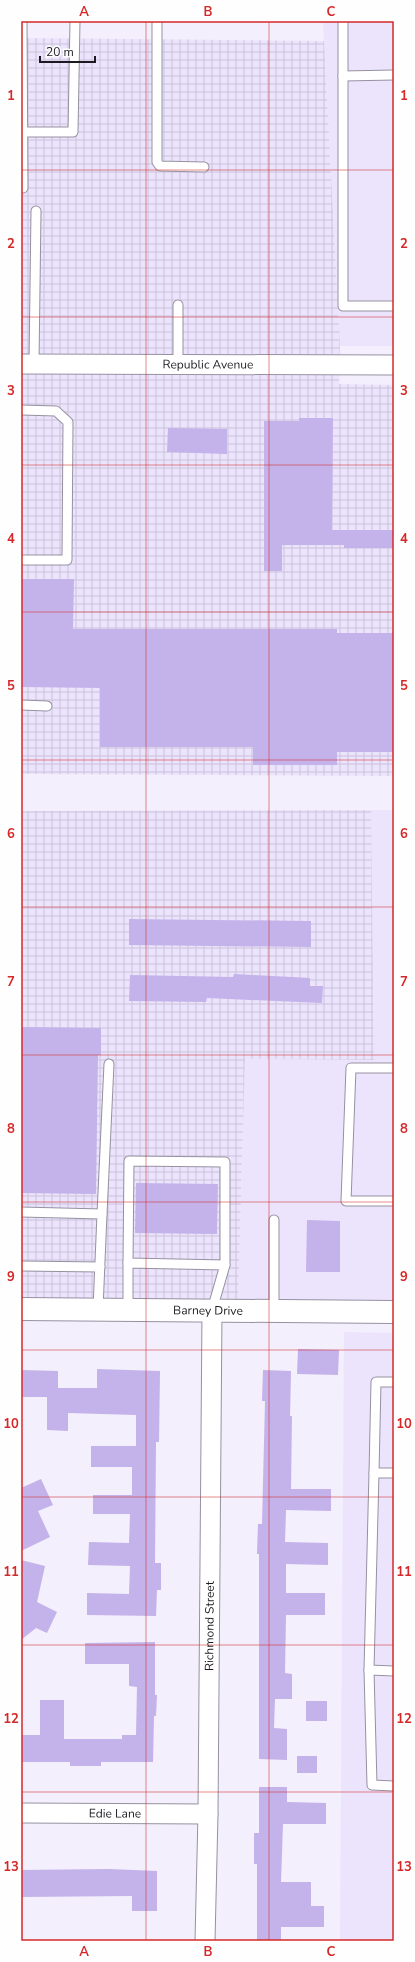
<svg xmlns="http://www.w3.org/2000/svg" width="415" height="1962" font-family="'Nunito Sans',sans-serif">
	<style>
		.built { fill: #ece4fd }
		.industrial { fill: url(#industrial-grid) }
		.building { fill: #c4b2ea }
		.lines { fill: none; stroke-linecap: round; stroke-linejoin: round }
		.service-casing { stroke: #9691a1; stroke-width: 11 }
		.minor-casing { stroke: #9691a1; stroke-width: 21 }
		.tertiary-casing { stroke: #9691a1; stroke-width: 24 }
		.service { stroke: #fff; stroke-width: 9 }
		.minor { stroke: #fff; stroke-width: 19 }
		.tertiary { stroke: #fff; stroke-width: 22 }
		.grid { fill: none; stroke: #d62828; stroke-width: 1; stroke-opacity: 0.55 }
		.labels { text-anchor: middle; stroke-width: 4; stroke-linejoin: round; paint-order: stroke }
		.street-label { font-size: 12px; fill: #1c1a20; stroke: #fefefe }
		.neatline { fill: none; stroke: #d62828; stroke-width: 1.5 }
		.grid-label { font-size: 13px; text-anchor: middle; font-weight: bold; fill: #d62828 }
	</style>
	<defs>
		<pattern id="industrial-grid" width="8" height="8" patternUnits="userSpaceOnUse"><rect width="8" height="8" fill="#ece4fd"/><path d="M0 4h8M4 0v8" fill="none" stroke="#cac3d9"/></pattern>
	</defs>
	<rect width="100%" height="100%" fill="#f3effc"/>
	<!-- built -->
	<g class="built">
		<polygon points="323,21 394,21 394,346 340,346"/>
		<polygon points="371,810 394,810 394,1301 238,1300 245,1059 374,1060"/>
		<polygon points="344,1332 394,1333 394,1941 340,1941"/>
	</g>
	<!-- industrial -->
	<g class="industrial">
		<polygon points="21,38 324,41 340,346 339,384 394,385 394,776 21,774"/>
		<polygon points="371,810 374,1060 245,1059 238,1300 21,1299 21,811"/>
	</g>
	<!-- building -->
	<g class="building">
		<polygon points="299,418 333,418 332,530 394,530 394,548 344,548 344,545 282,545 282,571 264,571 264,421 299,421"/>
		<polygon points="168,428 227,429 227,454 167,452"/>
		<polygon points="21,579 74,579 73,629 337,629 337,633 394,633 394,752 337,752 337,765 253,765 253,747 100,747 100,688 21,687"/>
		<polygon points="129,919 311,921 311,947 129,945"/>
		<polygon points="234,974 310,978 310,986 323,986 322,1003 207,998 206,1002 129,1001 130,975 233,977"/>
		<polygon points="21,1027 101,1028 101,1055 98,1055 96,1194 21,1193"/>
		<polygon points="136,1183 218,1184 217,1234 135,1233"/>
		<polygon points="307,1220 340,1221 340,1272 306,1272"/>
		<polygon points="298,1349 339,1350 338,1375 297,1374"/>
		<polygon points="97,1369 160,1371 159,1442 156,1442 155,1563 161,1563 161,1590 157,1590 156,1616 87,1615 87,1593 129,1594 130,1566 88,1565 89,1542 129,1543 130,1514 93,1514 93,1495 132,1495 132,1467 91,1467 91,1446 136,1446 136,1415 68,1413 68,1431 47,1430 47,1397 21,1397 21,1370 58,1371 58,1388 97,1388"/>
		<polygon points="263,1370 291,1371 290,1416 292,1416 291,1489 331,1489 331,1511 286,1510 285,1542 328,1543 328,1565 286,1564 286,1593 325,1593 325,1615 286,1615 285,1673 292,1674 292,1699 275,1699 274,1728 287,1729 287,1760 259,1759 259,1554 257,1554 258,1524 262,1524 265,1401 262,1401"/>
		<polygon points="41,1479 53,1505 38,1511 50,1537 21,1551 21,1488"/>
		<polygon points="21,1560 45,1566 37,1602 57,1612 47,1633 36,1628 21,1640"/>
		<polygon points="155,1642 155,1695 157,1695 156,1716 154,1716 153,1762 101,1762 101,1766 70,1766 70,1762 21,1762 21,1735 40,1735 40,1700 64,1700 64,1739 122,1739 122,1735 136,1735 137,1687 129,1686 129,1664 85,1664 85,1643"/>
		<rect x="306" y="1701" width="21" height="20"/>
		<rect x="297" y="1756" width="20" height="17"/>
		<polygon points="259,1787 287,1787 287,1802 326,1803 326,1824 283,1824 281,1882 311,1882 311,1906 324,1906 324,1927 281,1927 281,1941 257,1941 257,1864 254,1864 254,1833 259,1833"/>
		<polygon points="109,1869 157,1871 157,1911 132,1911 132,1896 21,1897 21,1870"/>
	</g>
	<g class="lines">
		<!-- service casing -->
		<g class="service-casing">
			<g id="service">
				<polyline points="22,21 23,188"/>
				<polyline points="157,21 157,162 160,166 204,167"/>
				<polyline points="343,21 343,306 394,306"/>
				<polyline points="343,76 394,75"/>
				<polyline points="23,132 73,132 75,21"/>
				<polyline points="34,364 36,211"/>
				<polyline points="178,364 178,305"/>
				<polyline points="21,410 56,411 68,422 67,560 21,560"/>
				<polyline points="21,705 47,706"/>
				<polyline points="394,1068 351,1068 346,1201 394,1201"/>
				<polyline points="21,1212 102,1214 98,1309"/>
				<polyline points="102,1214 109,1064"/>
				<polyline points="128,1263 129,1161 225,1162 225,1265"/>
				<polyline points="21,1266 100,1267"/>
				<polyline points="128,1309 128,1263 225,1265 212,1310"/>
				<polyline points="274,1310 274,1220"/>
				<polyline points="374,1473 376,1382 394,1382"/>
				<polyline points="394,1473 374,1473 369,1670 394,1671"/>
				<polyline points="369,1670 372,1785 394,1786"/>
			</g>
		</g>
		<!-- minor casing -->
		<g class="minor-casing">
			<g id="minor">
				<path id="s1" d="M21 364 394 365"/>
				<path id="s2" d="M21 1813 208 1814"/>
				<path id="s3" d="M205 1941 208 1814 212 1311"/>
			</g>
		</g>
		<!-- tertiary casing -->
		<g class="tertiary-casing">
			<g id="tertiary">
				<path id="s4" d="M21 1309 394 1312"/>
			</g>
		</g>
		<!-- service -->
		<use href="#service" class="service"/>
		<!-- minor -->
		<use href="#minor" class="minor"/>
		<!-- tertiary -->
		<use href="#tertiary" class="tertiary"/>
	</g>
	<!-- grid -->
	<path class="grid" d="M146 21V1941M269 21V1941M21 170H394M21 317H394M21 465H394M21 612H394M21 760H394M21 907H394M21 1055H394M21 1202H394M21 1350H394M21 1497H394M21 1645H394M21 1792H394"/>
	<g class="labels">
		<!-- street labels -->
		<g class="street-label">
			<text dy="4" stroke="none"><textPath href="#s1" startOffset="187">Republic Avenue</textPath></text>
			<text dy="4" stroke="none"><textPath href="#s4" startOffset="187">Barney Drive</textPath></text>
			<text dy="4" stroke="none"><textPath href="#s3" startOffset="315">Richmond Street</textPath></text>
			<text dy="4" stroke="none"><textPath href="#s2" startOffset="94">Edie Lane</textPath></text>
		</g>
	</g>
	<!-- border -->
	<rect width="415" height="1962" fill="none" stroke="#fefefe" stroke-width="44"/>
	<!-- scale -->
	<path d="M40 56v6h55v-6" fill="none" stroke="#1c1a20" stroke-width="2"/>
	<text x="46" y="56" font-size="12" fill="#1c1a20" stroke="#fefefe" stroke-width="3" paint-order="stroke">20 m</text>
	<rect x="22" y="22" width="371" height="1918" class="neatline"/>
	<g class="grid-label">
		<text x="84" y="16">A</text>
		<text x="208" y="16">B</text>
		<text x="331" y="16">C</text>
		<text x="11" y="100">1</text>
		<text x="404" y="100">1</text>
		<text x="11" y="248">2</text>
		<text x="404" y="248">2</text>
		<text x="11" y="395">3</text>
		<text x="404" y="395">3</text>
		<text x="11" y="543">4</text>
		<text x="404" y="543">4</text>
		<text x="11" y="690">5</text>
		<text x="404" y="690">5</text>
		<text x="11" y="838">6</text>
		<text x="404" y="838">6</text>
		<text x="11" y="986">7</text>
		<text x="404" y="986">7</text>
		<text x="11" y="1133">8</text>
		<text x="404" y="1133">8</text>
		<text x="11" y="1281">9</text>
		<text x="404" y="1281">9</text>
		<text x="11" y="1428">10</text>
		<text x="404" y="1428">10</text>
		<text x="11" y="1576">11</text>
		<text x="404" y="1576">11</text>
		<text x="11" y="1723">12</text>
		<text x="404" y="1723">12</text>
		<text x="11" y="1871">13</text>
		<text x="404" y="1871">13</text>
		<text x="84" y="1956">A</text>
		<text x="208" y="1956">B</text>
		<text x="331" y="1956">C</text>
	</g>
</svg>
